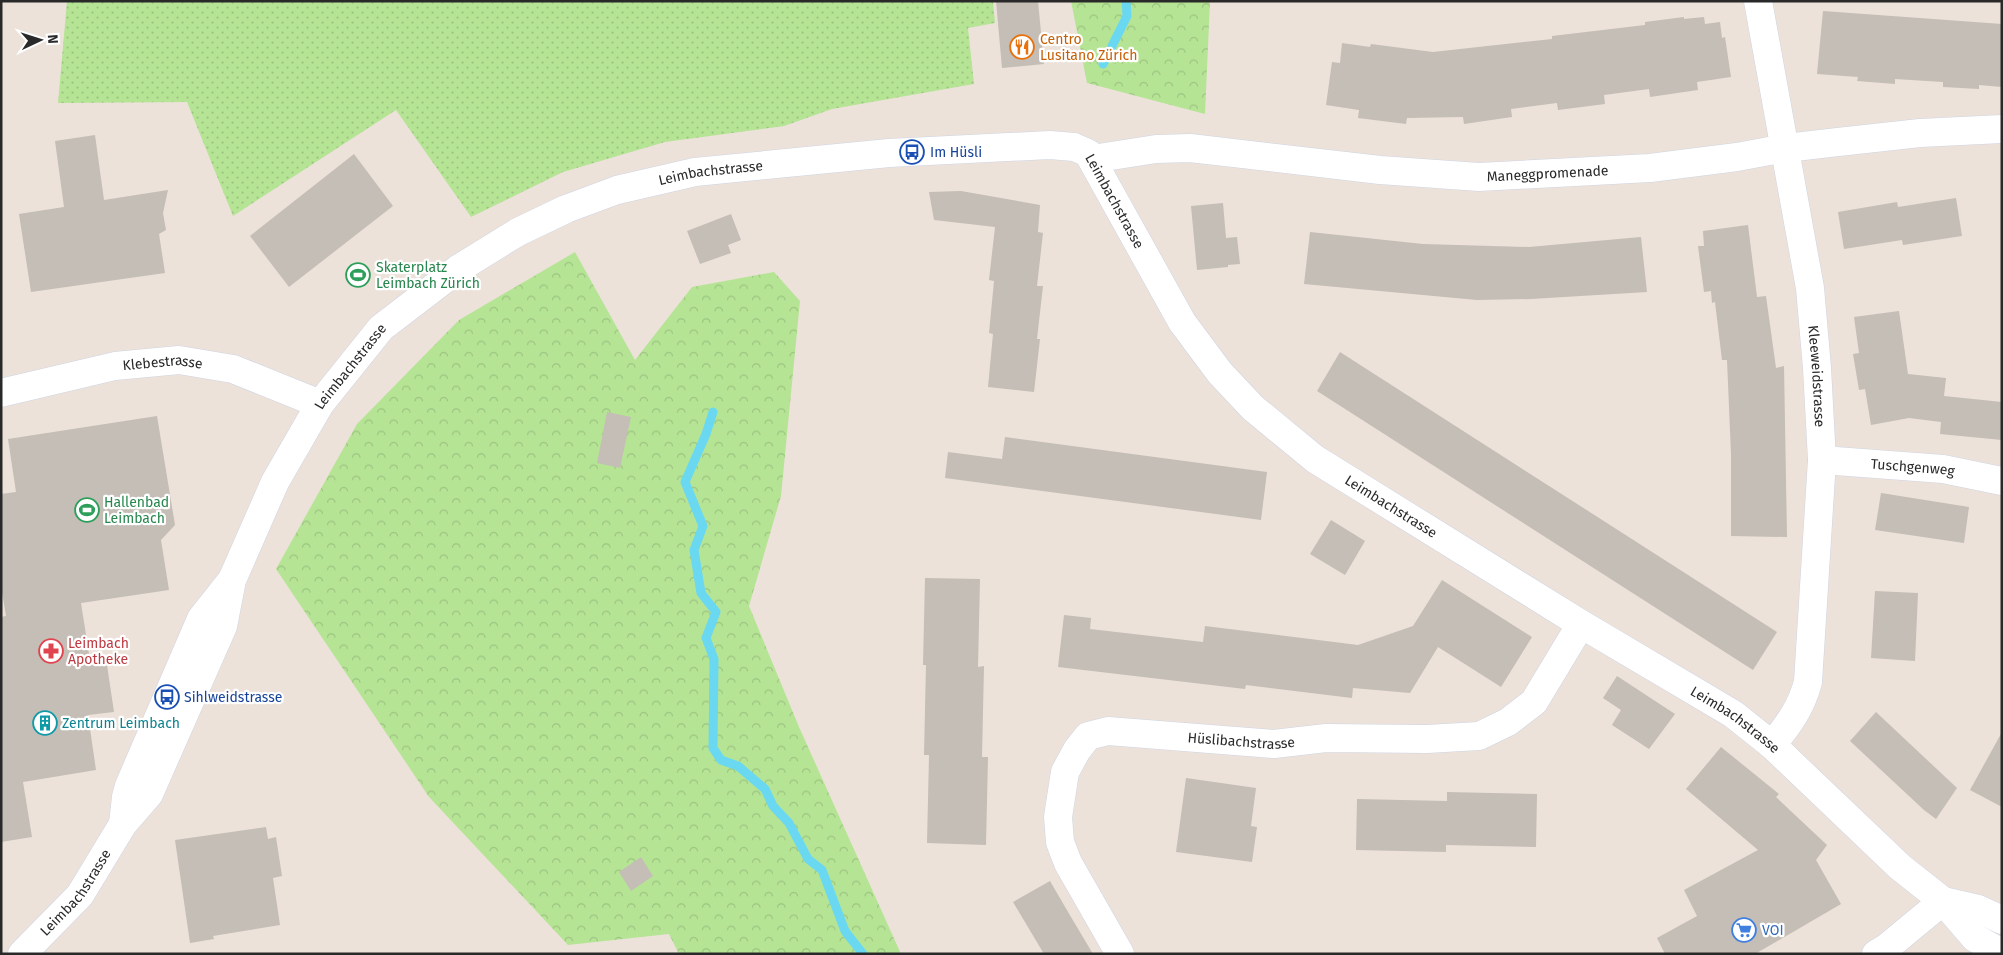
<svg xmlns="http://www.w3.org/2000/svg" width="2003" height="955" font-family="'Fira Sans',sans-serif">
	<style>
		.grass { fill: url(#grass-dots) }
		.forest { fill: url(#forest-crowns) }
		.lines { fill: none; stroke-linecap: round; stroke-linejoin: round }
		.stream { stroke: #6ad8f1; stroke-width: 9 }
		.building { fill: #c4beb6 }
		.minor-casing { stroke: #cfd4e2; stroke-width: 29 }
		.minor { stroke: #fff; stroke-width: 28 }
		.labels { text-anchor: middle; stroke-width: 4.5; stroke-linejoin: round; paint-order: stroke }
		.food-label { font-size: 14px; fill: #c56008; stroke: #fff; text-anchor: start }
		.transit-label { font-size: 14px; fill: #164399; stroke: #fff; text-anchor: start }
		.street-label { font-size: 14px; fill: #292929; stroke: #fff }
		.leisure-label { font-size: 14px; fill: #27864d; stroke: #fff; text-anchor: start }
		.health-label { font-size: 14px; fill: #be3a42; stroke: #fff; text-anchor: start }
		.culture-label { font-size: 14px; fill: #0d838f; stroke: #fff; text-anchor: start }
		.shop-label { font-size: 14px; fill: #366cbe; stroke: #fff; text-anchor: start }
	</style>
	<defs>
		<pattern id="grass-dots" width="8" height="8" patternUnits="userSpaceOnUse" patternTransform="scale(1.25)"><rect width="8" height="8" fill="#b6e495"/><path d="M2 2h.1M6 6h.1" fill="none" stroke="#9cc480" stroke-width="1.8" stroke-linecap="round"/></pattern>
		<pattern id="forest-crowns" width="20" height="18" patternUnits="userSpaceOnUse" patternTransform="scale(1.25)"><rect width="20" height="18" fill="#b6e495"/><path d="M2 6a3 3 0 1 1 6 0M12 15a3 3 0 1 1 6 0" fill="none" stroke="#9cc480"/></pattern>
	</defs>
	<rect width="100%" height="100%" fill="#ece2da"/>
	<!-- grass -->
	<polygon class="grass" points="67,1 993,1 995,23 968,28 974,84 832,109 784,126 665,142 563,172 471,217 396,110 233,216 187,102 58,103"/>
	<!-- forest -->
	<g class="forest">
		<polygon points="1071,1 1210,1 1205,114 1087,83"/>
		<polygon points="575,252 635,360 692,287 774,272 800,301 781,496 749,606 799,727 901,954 679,954 669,934 568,945 429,797 276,569 357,424 459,320"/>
	</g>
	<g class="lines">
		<!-- stream -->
		<g class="stream">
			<polyline points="1103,64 1127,16 1126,1"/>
			<polyline points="713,412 706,434 685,482 703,526 694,550 701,593 716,612 706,638 714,659 713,748 721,760 738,766 765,789 773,806 789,823 808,859 822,870 845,931 863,954"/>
		</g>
	</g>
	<!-- building -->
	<g class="building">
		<polygon points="996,1 1038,1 1044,64 1002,68"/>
		<polygon points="1823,11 2002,24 2002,87 1979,85 1979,89 1943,87 1943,82 1895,79 1895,84 1857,81 1858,77 1817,74"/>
		<polygon points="1684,17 1684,19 1704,17 1705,24 1720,22 1722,38 1725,37 1731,77 1697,82 1698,90 1650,97 1649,89 1604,95 1605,104 1558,110 1557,103 1511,109 1512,117 1464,124 1463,117 1407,118 1406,124 1358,118 1359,110 1326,105 1332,62 1340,63 1342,43 1370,47 1371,44 1433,52 1552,39 1552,36 1645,25 1645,22"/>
		<polygon points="95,135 104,200 168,190 163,213 166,230 159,234 165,273 31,292 19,214 64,207 55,141"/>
		<polygon points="354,154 393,206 289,287 250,236"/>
		<polygon points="961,191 1040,205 1038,232 1043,233 1037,286 1043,286 1037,339 1040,339 1034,392 988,387 993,334 989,333 994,281 989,280 995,227 934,220 929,192"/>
		<polygon points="1956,198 1962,236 1903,245 1902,240 1844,249 1838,212 1897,202 1898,207"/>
		<polygon points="1223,203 1226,238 1237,237 1240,264 1228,265 1228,267 1197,270 1191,206"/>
		<polygon points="731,214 741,240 728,245 731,253 700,264 687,231"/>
		<polygon points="1748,225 1757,297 1766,296 1776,368 1784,366 1787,537 1731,536 1731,454 1727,360 1722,360 1715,302 1712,303 1711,291 1704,292 1698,246 1704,246 1703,231"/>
		<polygon points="1310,232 1423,244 1529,247 1641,237 1647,292 1531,299 1477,300 1304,284"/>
		<polygon points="1899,311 1908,374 1946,378 1944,396 2002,402 2002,440 1940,434 1941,422 1909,418 1871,425 1865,389 1859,390 1853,354 1859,353 1854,317"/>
		<polygon points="1340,352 1777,632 1753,670 1317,391"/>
		<polygon points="607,412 631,417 620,468 597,463"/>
		<polygon points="157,416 175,525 161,540 169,590 81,603 89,654 107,665 114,712 88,715 96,770 23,782 32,837 1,842 1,617 6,616 1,586 1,494 16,492 8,439"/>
		<polygon points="1005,437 1267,472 1261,520 945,478 948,452 1002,459"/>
		<polygon points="1881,493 1969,507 1964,543 1875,530"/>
		<polygon points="1331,520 1365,541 1345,575 1310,554"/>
		<polygon points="925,578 980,579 978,667 984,666 982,757 988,757 986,845 927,843 929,755 924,755 926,665 923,665"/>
		<polygon points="1442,580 1532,637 1501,687 1438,647 1410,693 1353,688 1352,698 1246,685 1245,689 1058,667 1064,615 1091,618 1090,629 1203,642 1205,626 1358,645 1413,626"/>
		<polygon points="1875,591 1918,593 1915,661 1871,658"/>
		<polygon points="1617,676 1675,714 1649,749 1612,725 1621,710 1603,698"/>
		<polygon points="1876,712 1957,788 1936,819 1924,810 1850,741"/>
		<polygon points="2002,732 2002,807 1970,790"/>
		<polygon points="1721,747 1779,794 1776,797 1827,845 1816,860 1841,904 1755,954 1665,954 1657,938 1697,916 1684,890 1758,850 1686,789"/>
		<polygon points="1186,778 1256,788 1251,826 1257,827 1252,862 1176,852"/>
		<polygon points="1447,792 1537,794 1536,847 1446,845 1446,852 1356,850 1357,799 1447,801"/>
		<polygon points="266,827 268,839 276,837 282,876 273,878 280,925 213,936 214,939 190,943 175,840"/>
		<polygon points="641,857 653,876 631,891 619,872"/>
		<polygon points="1050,881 1071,917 1093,954 1044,954 1013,902"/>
	</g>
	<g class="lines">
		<!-- minor casing -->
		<g class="minor-casing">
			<g id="minor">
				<path id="s1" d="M1758 1 1810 288 1817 368 1822 460 1808 682C1801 708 1789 724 1772 745"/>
				<path id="s2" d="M1092 159 1156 149 1190 148 1380 170 1479 177 1650 168 1737 157 1786 148 1838 142 1920 133 2002 129"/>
				<path id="s3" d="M1 393 115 366 179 360 233 369 320 404"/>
				<path id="s4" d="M1822 460 1943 469 2002 481"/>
				<polyline points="123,824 126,797 129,786 201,619 231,581"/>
				<polyline points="1943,901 1978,909 2002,920"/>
				<path id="s5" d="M22 954 80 895 123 824 149 794 223 626 232 580 275 482 320 404 381 328 458 269 518 232 566 209 617 190 695 172 889 153 1050 145 1074 147 1088 153 1182 322 1220 373 1253 408 1315 459 1581 624 1733 714 1772 745 1900 867 1943 901 1975 938 2002 953"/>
				<path id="s6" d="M1120 954 1068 863 1060 842 1058 817 1065 772 1077 750 1088 736 1108 731 1274 744 1326 738 1427 739 1479 736 1508 722 1534 702 1581 624"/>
				<polyline points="1876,954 1886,948 1943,901"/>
			</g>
		</g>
		<!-- minor -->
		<use href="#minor" class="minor"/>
	</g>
	<!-- icons -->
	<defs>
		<g id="restaurant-ring" transform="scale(1.25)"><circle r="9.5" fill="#fff" stroke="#e8710a" stroke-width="1.5"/><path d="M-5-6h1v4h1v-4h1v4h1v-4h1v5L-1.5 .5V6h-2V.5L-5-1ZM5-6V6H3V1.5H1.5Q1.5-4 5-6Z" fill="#e8710a"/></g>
		<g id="bus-ring" transform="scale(1.25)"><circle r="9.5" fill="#fff" stroke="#1a4fb4" stroke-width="1.5"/><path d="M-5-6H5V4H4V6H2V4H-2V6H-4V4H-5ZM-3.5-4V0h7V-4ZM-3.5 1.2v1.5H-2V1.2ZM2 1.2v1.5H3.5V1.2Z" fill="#1a4fb4"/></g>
		<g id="stadium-ring" transform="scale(1.25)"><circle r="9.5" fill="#fff" stroke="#2e9e5b" stroke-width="1.5"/><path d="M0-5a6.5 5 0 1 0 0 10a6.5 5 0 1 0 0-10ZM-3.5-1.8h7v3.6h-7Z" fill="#2e9e5b"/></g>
		<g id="pharmacy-ring" transform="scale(1.25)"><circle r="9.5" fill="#fff" stroke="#e0444e" stroke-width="1.5"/><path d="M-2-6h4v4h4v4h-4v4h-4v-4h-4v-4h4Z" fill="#e0444e"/></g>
		<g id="building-ring" transform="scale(1.25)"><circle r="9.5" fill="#fff" stroke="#0f9aa8" stroke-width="1.5"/><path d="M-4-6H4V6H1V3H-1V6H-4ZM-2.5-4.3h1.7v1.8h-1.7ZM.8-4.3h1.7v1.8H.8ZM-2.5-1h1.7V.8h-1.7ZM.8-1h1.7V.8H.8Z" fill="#0f9aa8"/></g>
		<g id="supermarket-ring" transform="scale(1.25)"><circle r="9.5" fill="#fff" stroke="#3f7fe0" stroke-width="1.5"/><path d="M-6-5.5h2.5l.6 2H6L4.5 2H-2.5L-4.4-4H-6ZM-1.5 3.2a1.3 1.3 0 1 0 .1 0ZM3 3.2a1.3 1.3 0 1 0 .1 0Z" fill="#3f7fe0"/></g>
	</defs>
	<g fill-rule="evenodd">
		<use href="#restaurant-ring" x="1022" y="47"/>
		<use href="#bus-ring" x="912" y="152"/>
		<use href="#stadium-ring" x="358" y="275"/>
		<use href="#stadium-ring" x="87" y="510"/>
		<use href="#pharmacy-ring" x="51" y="651"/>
		<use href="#bus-ring" x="167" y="697"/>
		<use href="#building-ring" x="45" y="723"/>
		<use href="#supermarket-ring" x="1744" y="930"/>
	</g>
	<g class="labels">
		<!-- food labels -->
		<g class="food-label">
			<text x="1040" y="44">Centro<tspan x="1040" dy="16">Lusitano Zürich</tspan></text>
		</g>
		<!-- transit labels -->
		<g class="transit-label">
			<text x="930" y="157">Im Hüsli</text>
			<text x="184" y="702">Sihlweidstrasse</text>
		</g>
		<!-- street labels -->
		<g class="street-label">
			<text dy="5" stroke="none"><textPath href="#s5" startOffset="1101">Leimbachstrasse</textPath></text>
			<text dy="5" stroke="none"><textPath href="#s2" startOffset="458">Maneggpromenade</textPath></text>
			<text dy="5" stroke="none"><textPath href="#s5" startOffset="1536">Leimbachstrasse</textPath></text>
			<text dy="5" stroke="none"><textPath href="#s3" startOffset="165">Klebestrasse</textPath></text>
			<text dy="5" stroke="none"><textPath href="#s5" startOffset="681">Leimbachstrasse</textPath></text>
			<text dy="5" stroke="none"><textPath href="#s1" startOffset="380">Kleeweidstrasse</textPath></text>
			<text dy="5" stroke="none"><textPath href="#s4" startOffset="91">Tuschgenweg</textPath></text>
			<text dy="5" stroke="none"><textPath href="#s5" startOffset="1956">Leimbachstrasse</textPath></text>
			<text dy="5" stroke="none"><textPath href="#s5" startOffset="2361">Leimbachstrasse</textPath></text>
			<text dy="5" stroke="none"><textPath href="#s6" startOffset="395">Hüslibachstrasse</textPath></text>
			<text dy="5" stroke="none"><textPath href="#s5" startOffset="82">Leimbachstrasse</textPath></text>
		</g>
		<!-- leisure labels -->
		<g class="leisure-label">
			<text x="376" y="272">Skaterplatz<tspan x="376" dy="16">Leimbach Zürich</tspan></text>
			<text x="104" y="507">Hallenbad<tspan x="104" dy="16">Leimbach</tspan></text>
		</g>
		<!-- health labels -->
		<g class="health-label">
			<text x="68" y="648">Leimbach<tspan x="68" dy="16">Apotheke</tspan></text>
		</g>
		<!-- culture labels -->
		<g class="culture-label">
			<text x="62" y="728">Zentrum Leimbach</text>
		</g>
		<!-- shop labels -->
		<g class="shop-label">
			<text x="1762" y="935">VOI</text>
		</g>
	</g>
	<!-- border -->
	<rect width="2003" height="955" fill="none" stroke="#292929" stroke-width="5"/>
	<!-- north arrow -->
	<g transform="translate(40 40) rotate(86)" stroke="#ffffff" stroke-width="4" paint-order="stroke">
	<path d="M0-4L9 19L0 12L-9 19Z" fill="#292929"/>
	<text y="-8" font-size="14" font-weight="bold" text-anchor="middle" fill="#292929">N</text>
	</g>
</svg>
